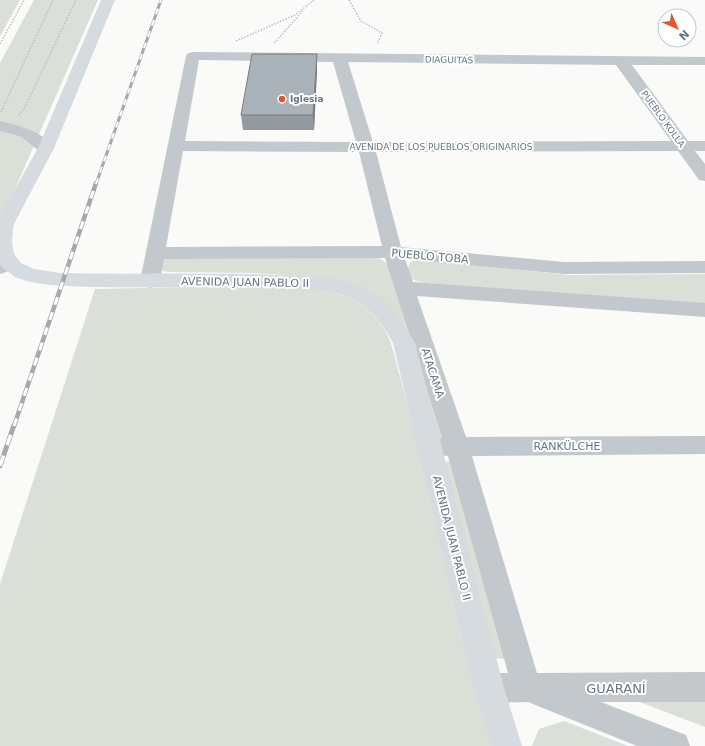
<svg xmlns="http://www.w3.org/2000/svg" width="705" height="746" font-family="'DejaVu Sans',sans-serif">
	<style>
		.green { fill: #dadfd7 }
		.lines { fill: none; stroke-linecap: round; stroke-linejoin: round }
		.path { stroke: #bbbfc2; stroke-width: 1.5; stroke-dasharray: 1.5 1.5; stroke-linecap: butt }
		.minor { fill: #c3c8cc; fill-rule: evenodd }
		.major { fill: #d6dbdf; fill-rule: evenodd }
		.rail-far2-casing { stroke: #a2aab0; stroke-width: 3 }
		.rail-far1-casing { stroke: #a2aab0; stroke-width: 4.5 }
		.rail-casing { stroke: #a2aab0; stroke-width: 5 }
		.rail-far2 { stroke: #fff; stroke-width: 2; stroke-dasharray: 6; stroke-linecap: butt }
		.rail-far1 { stroke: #fff; stroke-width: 3; stroke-dasharray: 8; stroke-linecap: butt }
		.rail { stroke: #fff; stroke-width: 3.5; stroke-dasharray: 11; stroke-linecap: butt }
		.wall { fill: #929a9f }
		.shaded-wall { fill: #777d82 }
		.building { fill: #aab3b9; stroke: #777d82 }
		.poi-dot { fill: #e4572e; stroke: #fff; stroke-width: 1.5 }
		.labels { text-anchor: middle; stroke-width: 4; stroke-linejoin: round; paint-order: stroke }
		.far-street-label { font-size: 9px; fill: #657683; stroke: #fff }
		.far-poi-label { font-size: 9px; font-weight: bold; fill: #657683; stroke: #fff; text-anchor: start }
		.street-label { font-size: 11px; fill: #657683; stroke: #fff }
		.near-street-label { font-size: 13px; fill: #657683; stroke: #fff }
	</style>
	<rect width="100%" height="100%" fill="#fafaf8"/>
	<!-- green -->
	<g class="green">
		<polygon points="0,0 20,0 0,36"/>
		<polygon points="34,0 98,0 0,223 0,63"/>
		<polygon points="372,256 381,259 390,266 445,437 438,437 405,326 388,306 313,277 253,273 169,272 163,271 162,268 163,261 167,258"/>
		<polygon points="422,260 569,275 705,274 705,304 425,283 416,281 409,277 408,268 411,261"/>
		<path d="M243 286C274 288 325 286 353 299 366 305 380 321 387 334 390 340 392 347 394 354L498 746H0V584L95 289Z"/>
		<polygon points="453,461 505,659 495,658 444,462"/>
		<polygon points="629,698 705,698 705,727"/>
		<polygon points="564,721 628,746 532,746 539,729"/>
	</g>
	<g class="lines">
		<!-- path -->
		<g class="path">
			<polyline points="349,0 361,21 382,33 377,44"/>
			<polyline points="236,41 295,15 314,0"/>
			<polyline points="274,43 303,11"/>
			<polyline points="0,44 24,0"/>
			<polyline points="1,112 53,0"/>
			<polyline points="19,115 24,109 76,0"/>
		</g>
		<!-- minor -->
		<g class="minor">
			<path d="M193 52 705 57V65H632L688 141H705V151H695L705 164V181L699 180 678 151 376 152 401 247 564 262 705 261V273L564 274 405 259 413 282 705 303V317L417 296 466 437 705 436V454L472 456 537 673 705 672V702H601L686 735 690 746H637L528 702 489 703 479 698 474 688 479 678 489 673H508L448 456 434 454 430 447 434 440 442 437 385 258 164 259 160 281 157 286 150 288 143 286 140 281 186 56 188 53ZM199 60 333 62 356 142 185 141ZM348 62 616 65 671 141 373 142ZM183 151 359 152 382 246 166 247Z"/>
			<path d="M0 121C19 126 43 131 54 148L52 152C37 155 31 142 19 136 13 134 6 133 0 131Z"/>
			<polygon points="9,258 16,259 19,264 16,269 0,274 0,260"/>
		</g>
		<!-- major -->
		<path class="major" d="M101 0H115L54 148 14 224 13 230 12 242 14 254 21 263 34 269 60 273C132 275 204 272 275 275 306 276 339 275 367 289 389 300 403 322 415 343L504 688 522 746H492L474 688 393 343C384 326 371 308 353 299 331 288 302 290 278 288 202 285 126 290 50 285L30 282 15 277 3 268 0 264V216L38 148Z"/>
		<!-- rail-far2 casing -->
		<g class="rail-far2-casing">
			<polyline id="rail-far2" points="96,184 161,0"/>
		</g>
		<!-- rail-far1 casing -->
		<g class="rail-far1-casing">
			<polyline id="rail-far1" points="14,426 96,183"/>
		</g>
		<!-- rail casing -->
		<g class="rail-casing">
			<polyline id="rail" points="0,466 14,425"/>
		</g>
		<!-- rail-far2 -->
		<use href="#rail-far2" class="rail-far2"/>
		<!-- rail-far1 -->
		<use href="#rail-far1" class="rail-far1"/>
		<!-- rail -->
		<use href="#rail" class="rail"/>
	</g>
	<!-- wall -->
	<polygon class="wall" points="317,54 317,69 314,130 243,130 241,115"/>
	<!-- shaded-wall -->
	<polygon class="shaded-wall" points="317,54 317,69 314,130 313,115"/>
	<!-- building -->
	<polygon class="building" points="252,54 317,54 313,115 241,115"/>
	<!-- markers -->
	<circle class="poi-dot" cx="282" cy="99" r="4"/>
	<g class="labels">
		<!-- far-street labels -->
		<g class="far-street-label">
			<text transform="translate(449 60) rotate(1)" y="3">DIAGUITAS</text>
			<text transform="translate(663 119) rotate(54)" y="3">PUEBLO KOLLA</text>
			<text x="441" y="150">AVENIDA DE LOS PUEBLOS ORIGINARIOS</text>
		</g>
		<!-- far-poi labels -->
		<g class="far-poi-label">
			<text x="290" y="102">Iglesia</text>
		</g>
		<!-- street labels -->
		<g class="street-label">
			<text transform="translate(430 256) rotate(5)" y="4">PUEBLO TOBA</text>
			<text transform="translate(245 282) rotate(1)" y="4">AVENIDA JUAN PABLO II</text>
			<text transform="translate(433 373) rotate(72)" y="4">ATACAMA</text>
			<text x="567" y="450">RANKÜLCHE</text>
			<text transform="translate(452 538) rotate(76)" y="4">AVENIDA JUAN PABLO II</text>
		</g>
		<!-- near-street labels -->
		<g class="near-street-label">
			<text x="616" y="693">GUARANÍ</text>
		</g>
	</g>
	<!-- north arrow -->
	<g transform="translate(677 28) rotate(135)"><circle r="19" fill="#ffffff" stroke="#c1c8cd"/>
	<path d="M0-3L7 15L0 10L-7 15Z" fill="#e4572e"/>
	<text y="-6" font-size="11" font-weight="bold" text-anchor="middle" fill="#657683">N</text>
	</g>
</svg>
